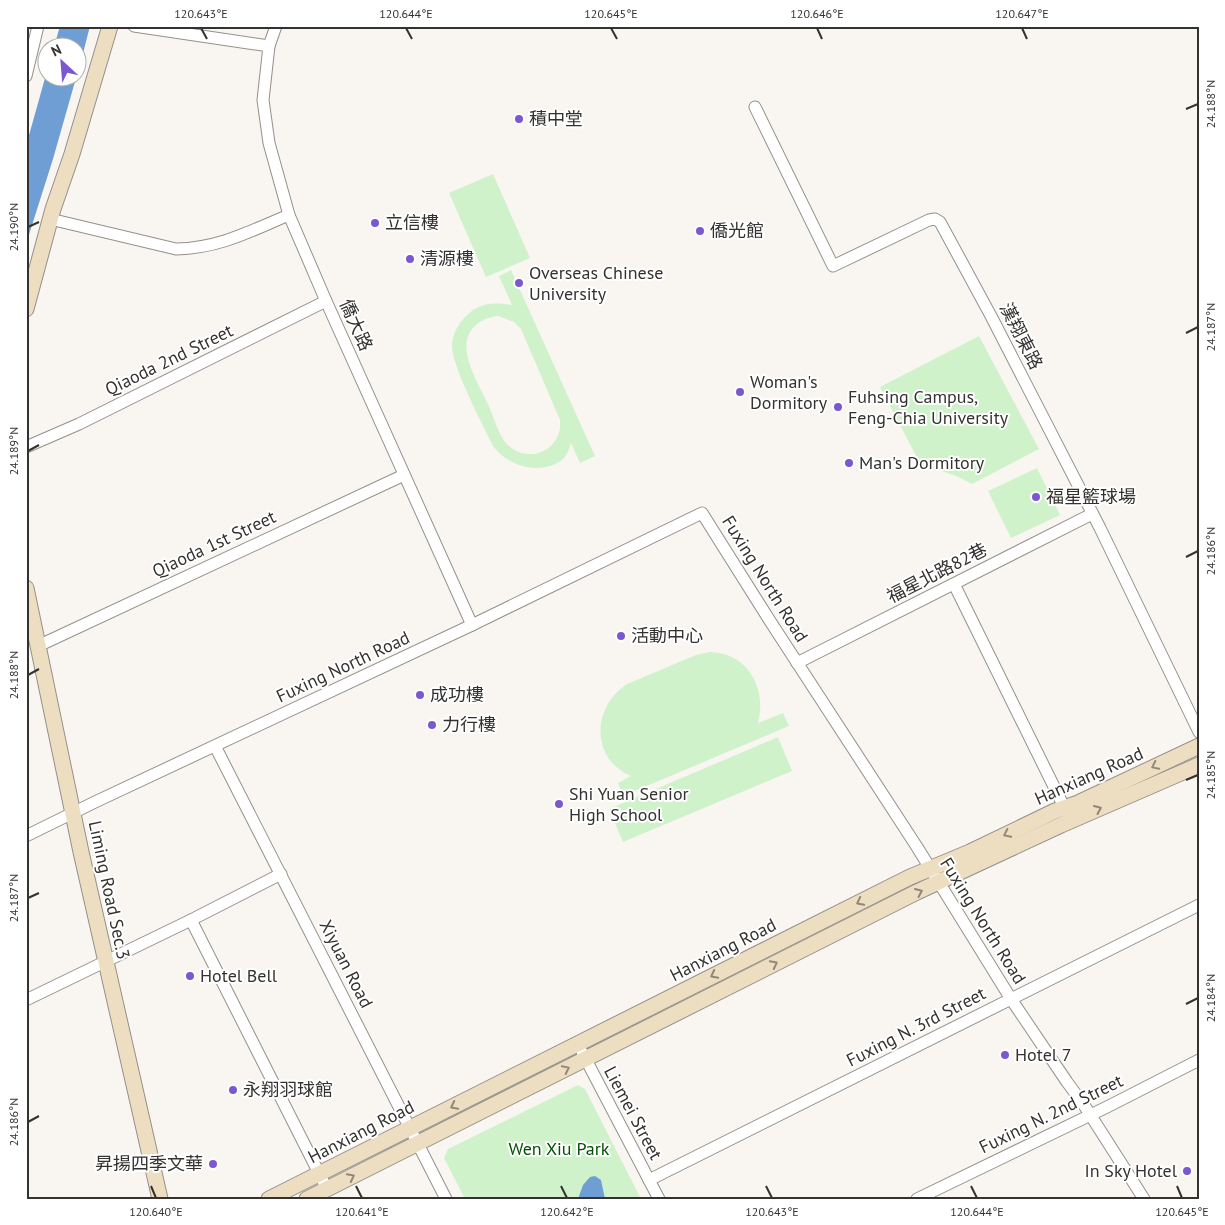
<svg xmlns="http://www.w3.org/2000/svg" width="1225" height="1225" font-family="'PT Sans','Noto Sans TC',sans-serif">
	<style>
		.green { fill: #cff2cb; fill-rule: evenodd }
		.water { fill: #6e9ed3 }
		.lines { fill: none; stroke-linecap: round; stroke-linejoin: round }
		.street-casing { stroke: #93918c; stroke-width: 13 }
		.secondary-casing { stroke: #93918c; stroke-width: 17 }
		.street { stroke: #fff; stroke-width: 11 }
		.secondary { stroke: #eedec1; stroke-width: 15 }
		.oneway { stroke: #908878 }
		.ticks { fill: none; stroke: #333230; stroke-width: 2 }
		.poi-dot { fill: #7b57d1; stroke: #fff; stroke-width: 2 }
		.labels { text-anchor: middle; stroke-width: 4; stroke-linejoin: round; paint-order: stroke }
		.poi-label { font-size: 18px; fill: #333230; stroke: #fff; text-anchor: start }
		.street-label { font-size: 18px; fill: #333230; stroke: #fff }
		.park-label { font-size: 18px; fill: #035005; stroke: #fff }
		.neatline { fill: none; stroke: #333230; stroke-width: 2 }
		.ticks-label { font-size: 12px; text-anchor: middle; fill: #333230 }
	</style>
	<rect width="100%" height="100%" fill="#f9f6f2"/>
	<!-- green -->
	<g class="green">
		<polygon points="493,174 530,258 486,277 449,193"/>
		<path d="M511 270 595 456 580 463 571 443C569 449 567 456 562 460 541 476 507 466 493 446 483 425 452 367 452 346 452 335 458 324 466 316 480 302 494 302 512 305L499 276ZM498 316 514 322 521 329 560 420C563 450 529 465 508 445 499 437 493 415 488 404 478 382 452 344 477 324 484 319 490 317 498 316Z"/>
		<path d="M979 336 1039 449 972 484C955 475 942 469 923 469L880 387Z"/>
		<polygon points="1037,468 1060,515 1011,538 988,491"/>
		<path d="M710 652C748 653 767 688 758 723L783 713 789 726 623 796 618 783 631 776C590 759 592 707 627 684L696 655Z"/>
		<polygon points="778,737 792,771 623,842 609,809"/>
		<polygon points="578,1085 585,1089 641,1199 465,1199 444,1158 448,1149"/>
	</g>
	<!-- water -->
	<g class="water">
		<polygon points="60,26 90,26 78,73 78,48 54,47"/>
		<polygon points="47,71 48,78 76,78 53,159 26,244 26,146"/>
		<polygon points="595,1176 601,1180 605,1199 578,1199 583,1185 590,1177"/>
	</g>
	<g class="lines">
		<!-- street casing -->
		<g class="street-casing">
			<g id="street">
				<polyline points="134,26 269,46"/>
				<polyline points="276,26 269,46 263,100 269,143 289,215 326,301 472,625"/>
				<polyline points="26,76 38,26"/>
				<polyline points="755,107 833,266 929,220 935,219 940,222 991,316 1100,528 1199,732"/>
				<path d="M50 219 176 249C220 248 250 231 289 215"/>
				<polyline points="26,447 79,424 326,301"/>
				<polyline points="954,584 1067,813"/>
				<polyline points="38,646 404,475"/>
				<polyline points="797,663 1092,514"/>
				<polyline points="215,746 446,1199"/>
				<polyline points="26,836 95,802 472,625 702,513 770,621 917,847 1011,999 1067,1082 1084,1105 1144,1199"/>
				<polyline points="191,920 327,1189"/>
				<polyline points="26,1000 191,920 281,874"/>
				<polyline points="582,1052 659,1199"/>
				<polyline points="649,1180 1199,905"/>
				<polyline points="917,1199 1107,1107 1199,1060"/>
			</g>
		</g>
		<!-- secondary casing -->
		<g class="secondary-casing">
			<g id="secondary">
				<polyline points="26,309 53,209 72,154 110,26"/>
				<polyline points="26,588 81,852 160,1199"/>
				<polyline points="269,1199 910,877 970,852 1055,811 1078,803 1199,746"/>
				<polyline points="307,1199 917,892 1061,825 1199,765"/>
			</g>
		</g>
		<!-- street -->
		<use href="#street" class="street"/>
		<!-- secondary -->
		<use href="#secondary" class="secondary"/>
	</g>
	<!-- one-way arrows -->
	<defs><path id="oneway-chevron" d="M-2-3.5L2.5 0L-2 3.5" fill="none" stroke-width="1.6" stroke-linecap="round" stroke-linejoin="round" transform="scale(1.25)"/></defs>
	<g class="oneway">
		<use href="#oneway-chevron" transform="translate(1155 766) rotate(154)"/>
		<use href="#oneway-chevron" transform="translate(1098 809) rotate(-24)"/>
		<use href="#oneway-chevron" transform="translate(1007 834) rotate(154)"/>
		<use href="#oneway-chevron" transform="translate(919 892) rotate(-24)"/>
		<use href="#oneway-chevron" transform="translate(860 902) rotate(153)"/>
		<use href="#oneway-chevron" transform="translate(774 964) rotate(-27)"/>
		<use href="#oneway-chevron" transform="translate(714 975) rotate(153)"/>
		<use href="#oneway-chevron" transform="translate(566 1069) rotate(-26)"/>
		<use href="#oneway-chevron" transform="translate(454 1106) rotate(153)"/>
		<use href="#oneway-chevron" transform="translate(351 1177) rotate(-27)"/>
	</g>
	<!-- ticks -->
	<path class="ticks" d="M201 28 207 39M406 28 412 39M611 28 617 39M817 28 822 39M1022 28 1027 39M1186 109 1198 104M28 227 39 222M1186 333 1198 327M28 451 39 445M1186 557 1198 551M28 675 39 669M1186 780 1198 775M28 898 39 893M1186 1004 1198 998M28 1122 39 1116M151 1186 156 1198M356 1186 362 1198M561 1186 567 1198M766 1186 772 1198M971 1186 977 1198M1177 1186 1182 1198"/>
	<!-- markers -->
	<g class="poi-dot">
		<circle cx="519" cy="119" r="5"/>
		<circle cx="375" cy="223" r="5"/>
		<circle cx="700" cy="231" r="5"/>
		<circle cx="410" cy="259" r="5"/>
		<circle cx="519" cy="283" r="5"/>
		<circle cx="740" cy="392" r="5"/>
		<circle cx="838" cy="407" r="5"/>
		<circle cx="849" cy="463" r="5"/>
		<circle cx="1036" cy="497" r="5"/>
		<circle cx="621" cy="636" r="5"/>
		<circle cx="420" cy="695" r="5"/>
		<circle cx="432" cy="725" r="5"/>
		<circle cx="559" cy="804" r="5"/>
		<circle cx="190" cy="976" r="5"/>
		<circle cx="1005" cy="1055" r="5"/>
		<circle cx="233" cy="1090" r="5"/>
		<circle cx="213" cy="1164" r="5"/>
		<circle cx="1187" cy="1171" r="5"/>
	</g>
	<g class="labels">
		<!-- poi labels -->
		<g class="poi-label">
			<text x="529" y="125">積中堂</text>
			<text x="385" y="229">立信樓</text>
			<text x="710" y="237">僑光館</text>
			<text x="420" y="265">清源樓</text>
			<text x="529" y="279">Overseas Chinese<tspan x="529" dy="21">University</tspan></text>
			<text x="750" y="388">Woman's<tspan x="750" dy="21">Dormitory</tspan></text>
			<text x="848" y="403">Fuhsing Campus,<tspan x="848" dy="21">Feng-Chia University</tspan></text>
			<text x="859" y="469">Man's Dormitory</text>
			<text x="1046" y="503">福星籃球場</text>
			<text x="631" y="642">活動中心</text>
			<text x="430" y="701">成功樓</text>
			<text x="442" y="731">力行樓</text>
			<text x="569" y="800">Shi Yuan Senior<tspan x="569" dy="21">High School</tspan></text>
			<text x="200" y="982">Hotel Bell</text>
			<text x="1015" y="1061">Hotel 7</text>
			<text x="243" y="1096">永翔羽球館</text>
			<text x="203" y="1170" text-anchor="end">昇揚四季文華</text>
			<text x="1177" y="1177" text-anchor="end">In Sky Hotel</text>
		</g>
		<!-- street labels -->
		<g class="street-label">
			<text transform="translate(356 325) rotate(66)" y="6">僑大路</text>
			<text transform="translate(1021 336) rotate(63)" y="6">漢翔東路</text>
			<text transform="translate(169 360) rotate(-26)" y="6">Qiaoda 2nd Street</text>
			<text transform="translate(214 544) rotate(-25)" y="6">Qiaoda 1st Street</text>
			<text transform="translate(937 573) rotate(-27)" y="6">福星北路82巷</text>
			<text transform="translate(765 579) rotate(58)" y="6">Fuxing North Road</text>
			<text transform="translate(343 667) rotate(-25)" y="6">Fuxing North Road</text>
			<text transform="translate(1089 776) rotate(-24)" y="6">Hanxiang Road</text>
			<text transform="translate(109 890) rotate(78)" y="6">Liming Road Sec.3</text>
			<text transform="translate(983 921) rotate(58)" y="6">Fuxing North Road</text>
			<text transform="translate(723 950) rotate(-27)" y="6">Hanxiang Road</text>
			<text transform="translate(346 964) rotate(63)" y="6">Xiyuan Road</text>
			<text transform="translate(916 1027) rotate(-27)" y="6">Fuxing N. 3rd Street</text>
			<text transform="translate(633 1113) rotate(62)" y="6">Liemei Street</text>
			<text transform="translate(1051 1114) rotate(-26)" y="6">Fuxing N. 2nd Street</text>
			<text transform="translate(361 1132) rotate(-27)" y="6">Hanxiang Road</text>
		</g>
		<!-- park labels -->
		<g class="park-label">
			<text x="559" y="1155">Wen Xiu Park</text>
		</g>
	</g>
	<!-- border -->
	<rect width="1225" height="1225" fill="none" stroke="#ffffff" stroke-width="55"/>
	<!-- north arrow -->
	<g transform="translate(62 62) rotate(334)"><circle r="24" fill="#ffffff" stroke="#adadac"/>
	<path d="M0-4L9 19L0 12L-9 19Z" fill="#7b57d1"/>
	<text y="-8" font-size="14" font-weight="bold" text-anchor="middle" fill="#333230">N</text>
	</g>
	<rect x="28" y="28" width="1170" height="1170" class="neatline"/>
	<g class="ticks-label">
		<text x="201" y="18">120.643°E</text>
		<text x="406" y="18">120.644°E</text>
		<text x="611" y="18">120.645°E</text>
		<text x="817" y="18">120.646°E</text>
		<text x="1022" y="18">120.647°E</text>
		<text transform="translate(1211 104) rotate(-90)" y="4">24.188°N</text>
		<text transform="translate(14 227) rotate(-90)" y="4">24.190°N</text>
		<text transform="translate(1211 327) rotate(-90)" y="4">24.187°N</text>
		<text transform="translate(14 451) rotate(-90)" y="4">24.189°N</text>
		<text transform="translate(1211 551) rotate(-90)" y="4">24.186°N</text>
		<text transform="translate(14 675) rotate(-90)" y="4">24.188°N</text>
		<text transform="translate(1211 775) rotate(-90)" y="4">24.185°N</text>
		<text transform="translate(14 898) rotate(-90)" y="4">24.187°N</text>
		<text transform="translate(1211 998) rotate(-90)" y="4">24.184°N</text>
		<text transform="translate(14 1122) rotate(-90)" y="4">24.186°N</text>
		<text x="156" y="1216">120.640°E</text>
		<text x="362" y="1216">120.641°E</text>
		<text x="567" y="1216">120.642°E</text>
		<text x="772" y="1216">120.643°E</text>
		<text x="977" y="1216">120.644°E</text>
		<text x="1182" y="1216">120.645°E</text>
	</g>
</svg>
